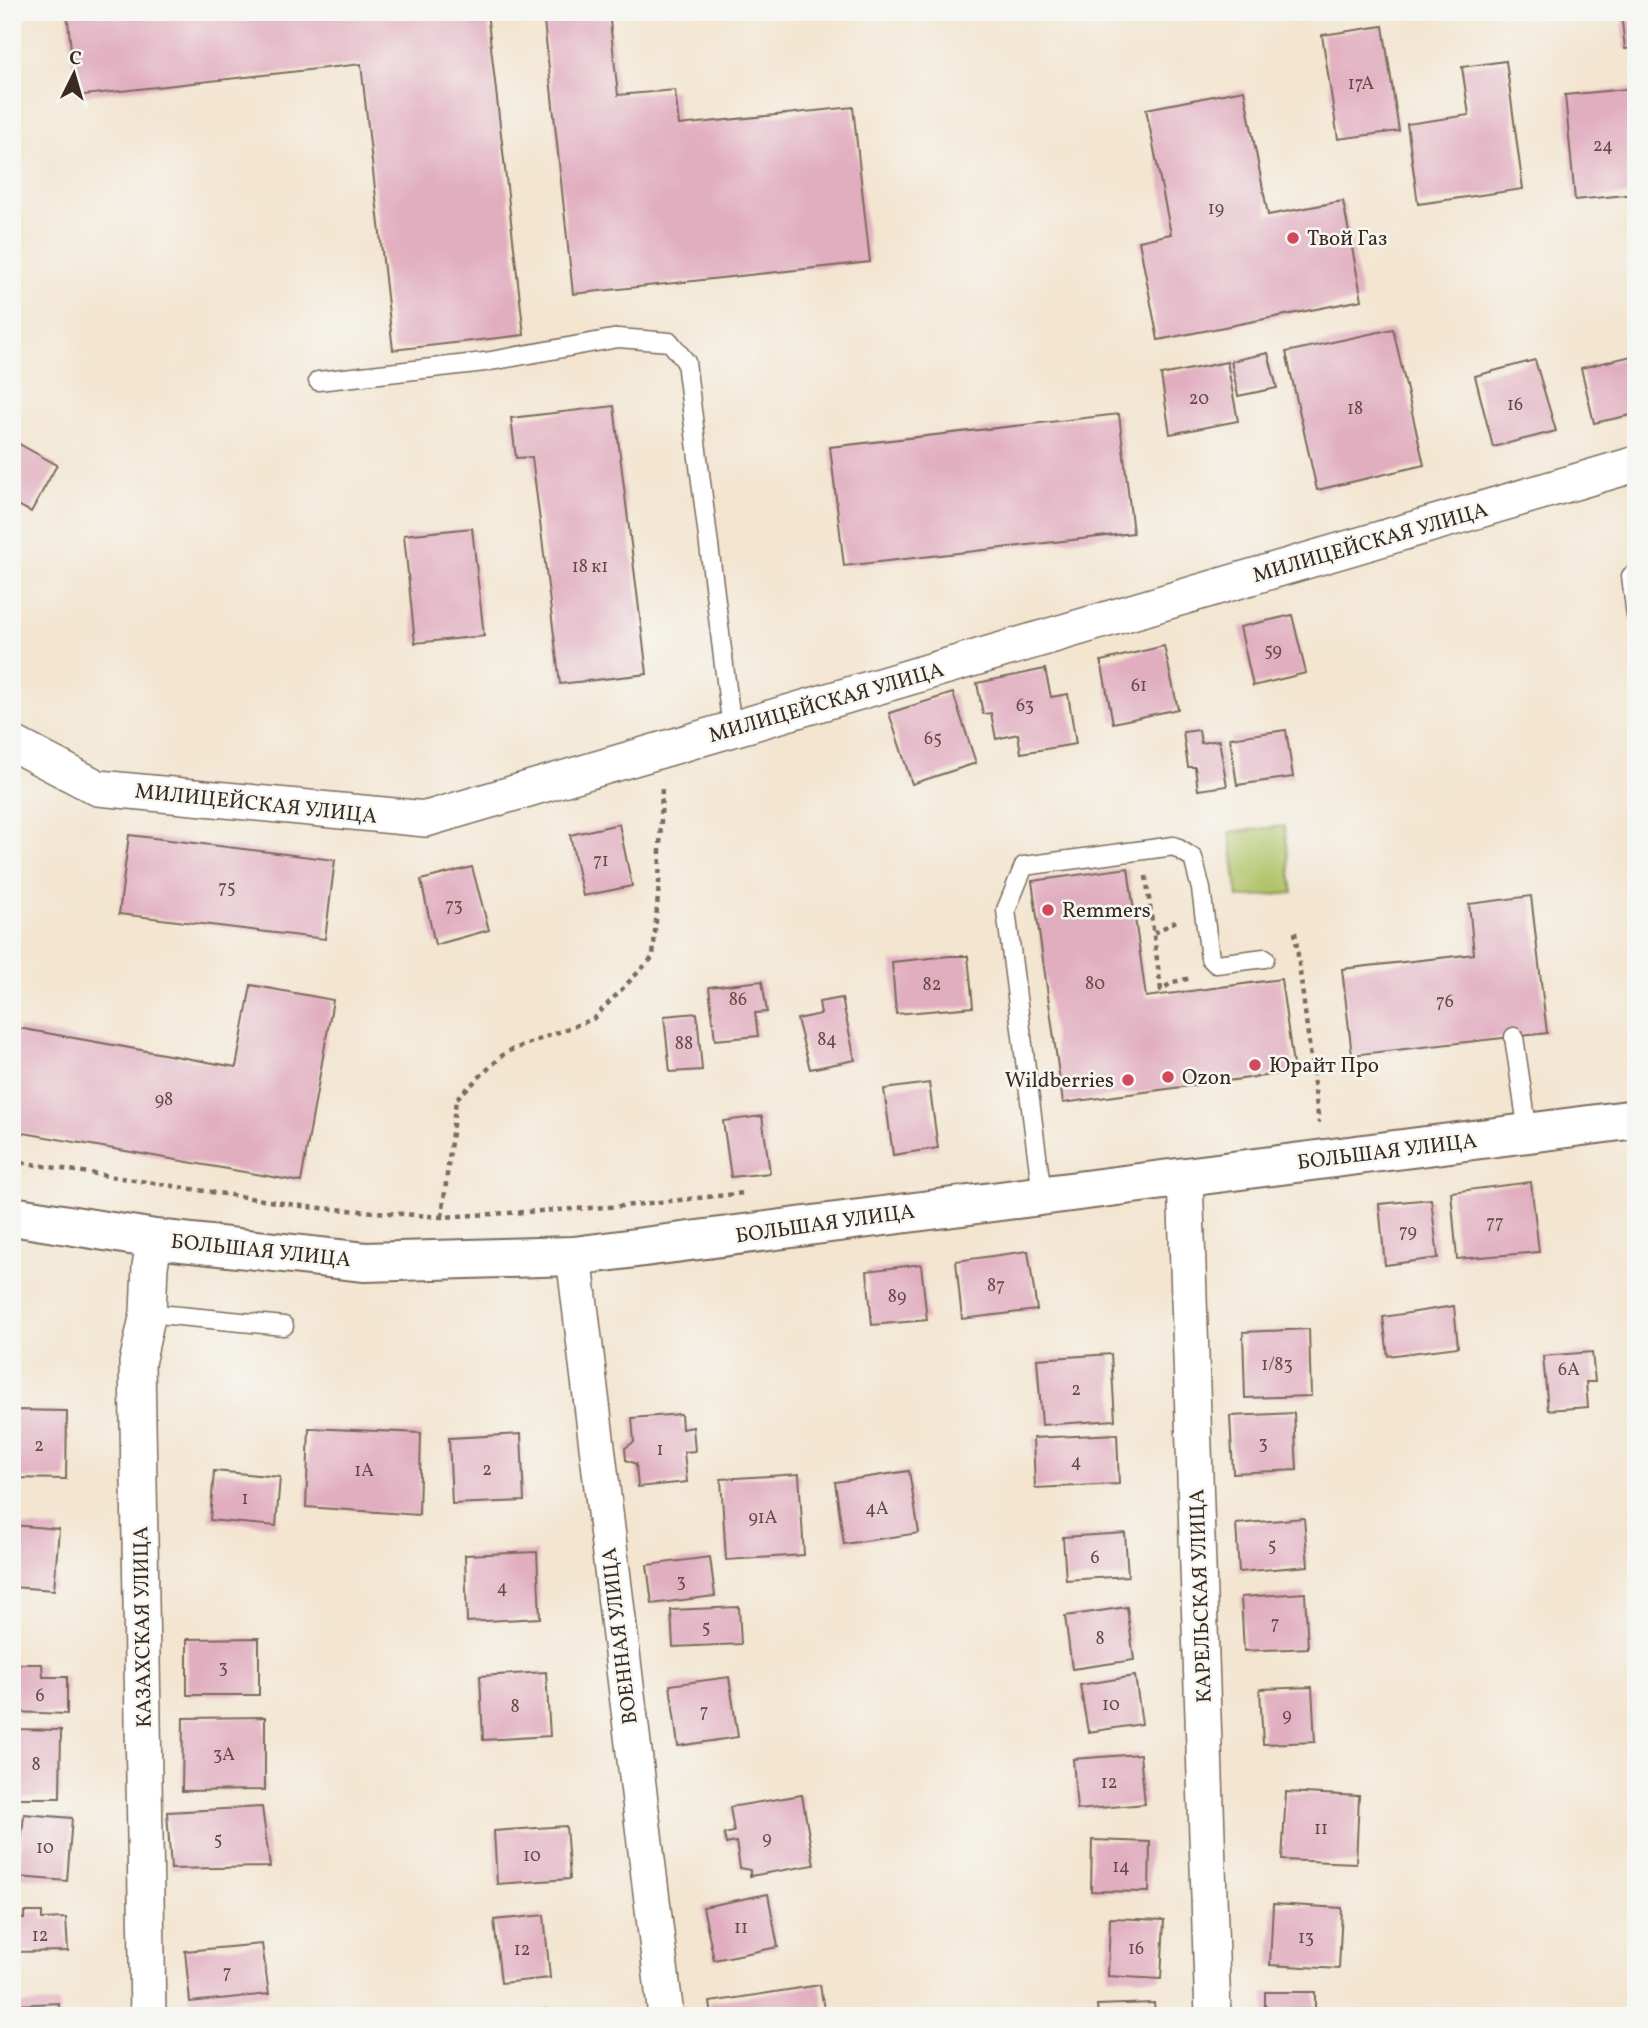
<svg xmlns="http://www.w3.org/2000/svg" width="1648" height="2028" font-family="Vollkorn,serif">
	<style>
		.green { fill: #aec164; stroke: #747641; stroke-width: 2 }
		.building { fill: #e1aec0 }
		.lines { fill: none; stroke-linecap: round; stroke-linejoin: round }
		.service-casing { stroke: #7b6b5c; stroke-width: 21 }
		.minor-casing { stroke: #7b6b5c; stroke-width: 38 }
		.tertiary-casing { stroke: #7b6b5c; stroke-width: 42 }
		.path { stroke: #7b6b5c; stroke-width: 4.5; stroke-dasharray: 5 5; stroke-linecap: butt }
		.service { stroke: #fff; stroke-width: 18 }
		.minor { stroke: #fff; stroke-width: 35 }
		.tertiary { stroke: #fff; stroke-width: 38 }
		.poi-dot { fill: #d1495b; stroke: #f6f6f2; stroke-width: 2.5 }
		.labels { text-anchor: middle; stroke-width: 5; stroke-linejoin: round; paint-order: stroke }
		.number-label { font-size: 18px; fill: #644b46 }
		.poi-label { font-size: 21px; fill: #3b2a1e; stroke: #f6f6f2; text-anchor: start }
		.street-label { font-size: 21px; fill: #3b2a1e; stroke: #f6f6f2 }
	</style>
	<rect width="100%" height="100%" fill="#f6f6f2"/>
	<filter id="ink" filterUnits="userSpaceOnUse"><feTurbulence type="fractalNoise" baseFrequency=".0143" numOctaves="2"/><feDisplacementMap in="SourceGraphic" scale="14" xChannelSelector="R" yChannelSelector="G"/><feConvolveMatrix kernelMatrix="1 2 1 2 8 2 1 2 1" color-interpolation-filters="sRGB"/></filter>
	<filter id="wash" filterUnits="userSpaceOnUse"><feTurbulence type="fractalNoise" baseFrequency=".00686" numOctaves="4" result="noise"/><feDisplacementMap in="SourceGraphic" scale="28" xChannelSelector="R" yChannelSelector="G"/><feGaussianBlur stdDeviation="1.57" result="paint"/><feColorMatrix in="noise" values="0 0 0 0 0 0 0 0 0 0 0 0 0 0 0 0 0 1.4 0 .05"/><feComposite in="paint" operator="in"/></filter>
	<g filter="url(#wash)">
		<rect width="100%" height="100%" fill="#f3e5d0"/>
		<!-- green -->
		<polygon class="green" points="1284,826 1293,893 1238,898 1230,832"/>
		<g id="blocks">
			<!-- building -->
			<g class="building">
				<polygon points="67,12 487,12 524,335 393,350 361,64 76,96"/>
				<polygon points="543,12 609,12 618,95 675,90 679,125 853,107 870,262 573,294"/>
				<polygon points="1621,12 1636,12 1636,48 1625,49"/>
				<polygon points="1383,26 1399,131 1338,139 1322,35"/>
				<polygon points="1506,61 1523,189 1418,204 1407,124 1469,115 1462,67"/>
				<polygon points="1636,88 1636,194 1575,200 1565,95"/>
				<polygon points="1244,90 1268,215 1343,201 1362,300 1158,340 1139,241 1171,234 1146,109"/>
				<polygon points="1393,329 1424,465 1317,490 1286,352"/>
				<polygon points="1268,353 1277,388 1238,396 1231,361"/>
				<polygon points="1636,355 1636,414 1594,423 1581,368"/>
				<polygon points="1535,360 1556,431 1493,447 1475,376"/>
				<polygon points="1227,362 1238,421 1170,434 1161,375"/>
				<polygon points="614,406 647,674 560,684 532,457 516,458 511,418"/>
				<polygon points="1119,414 1133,533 844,566 830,447"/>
				<polygon points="12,440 57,465 31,512 12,502"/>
				<polygon points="472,528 484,636 415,643 404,535"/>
				<polygon points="1292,615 1306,673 1253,686 1240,627"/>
				<polygon points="1164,646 1178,709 1113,723 1101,661"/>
				<polygon points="1045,669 1051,697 1068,694 1076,744 1021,753 1018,734 996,739 991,713 983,714 977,683"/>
				<polygon points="953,693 976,763 912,784 889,713"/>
				<polygon points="1199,730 1201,743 1219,740 1227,786 1198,790 1195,767 1188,767 1183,732"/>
				<polygon points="1286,730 1293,777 1237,785 1230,738"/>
				<polygon points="619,824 632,886 583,896 570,835"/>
				<polygon points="129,835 335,860 325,939 119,914"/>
				<polygon points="472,867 489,930 435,945 421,880"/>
				<polygon points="1128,868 1146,997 1281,979 1294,1072 1063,1103 1032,881"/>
				<polygon points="1531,896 1547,1033 1352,1055 1342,969 1474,954 1469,904"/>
				<polygon points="950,956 968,956 973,1007 896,1014 892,962"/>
				<polygon points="762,981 767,1012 755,1013 758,1036 715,1040 709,987"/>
				<polygon points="251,985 333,1000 301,1182 12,1131 12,1061 18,1028 236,1067"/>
				<polygon points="842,998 855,1060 810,1069 797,1019 821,1014 819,1002"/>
				<polygon points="697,1013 702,1070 670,1072 664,1016"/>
				<polygon points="929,1083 938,1148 893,1155 884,1089"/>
				<polygon points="762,1116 770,1173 731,1177 723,1121"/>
				<polygon points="1531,1182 1539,1252 1457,1259 1451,1192"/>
				<polygon points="1431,1199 1438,1258 1385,1265 1379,1204"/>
				<polygon points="1028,1251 1037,1310 962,1319 956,1261"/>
				<polygon points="921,1264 927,1320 872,1325 867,1271"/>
				<polygon points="1454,1306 1458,1347 1388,1356 1383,1317"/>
				<polygon points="1309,1329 1311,1396 1245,1398 1243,1332"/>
				<polygon points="1592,1352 1595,1382 1586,1382 1588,1407 1548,1410 1543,1356"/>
				<polygon points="1111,1354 1115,1420 1042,1425 1037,1359"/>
				<polygon points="12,1410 67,1411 66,1479 12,1478"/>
				<polygon points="1294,1413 1297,1470 1233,1473 1230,1416"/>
				<polygon points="681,1414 682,1429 693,1427 695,1451 684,1452 687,1482 638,1487 636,1464 626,1460 625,1448 634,1442 632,1418"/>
				<polygon points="309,1428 421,1433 419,1515 306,1507"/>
				<polygon points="521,1434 524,1501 452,1504 449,1438"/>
				<polygon points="1117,1434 1119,1484 1035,1488 1033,1438"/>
				<polygon points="214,1471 280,1477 276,1526 210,1520"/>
				<polygon points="909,1471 919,1533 844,1544 835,1482"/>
				<polygon points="799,1474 804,1555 726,1560 721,1479"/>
				<polygon points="1304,1518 1308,1566 1239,1572 1236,1524"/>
				<polygon points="12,1525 59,1529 54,1590 12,1587"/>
				<polygon points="1125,1533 1128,1576 1066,1580 1063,1537"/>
				<polygon points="537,1552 540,1618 467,1622 465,1555"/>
				<polygon points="710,1557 715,1596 652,1604 647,1565"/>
				<polygon points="1305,1593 1308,1648 1244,1651 1241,1597"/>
				<polygon points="739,1607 741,1644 673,1647 671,1610"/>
				<polygon points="1127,1607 1134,1660 1072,1669 1065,1616"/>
				<polygon points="259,1638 259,1695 187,1695 187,1639"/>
				<polygon points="12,1664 42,1664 43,1677 67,1677 67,1714 12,1712"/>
				<polygon points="546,1672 550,1736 483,1740 480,1676"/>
				<polygon points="1135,1676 1142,1724 1088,1732 1080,1685"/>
				<polygon points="729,1677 738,1737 678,1746 670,1685"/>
				<polygon points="1312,1687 1315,1742 1263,1744 1260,1689"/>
				<polygon points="265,1717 265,1790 182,1791 183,1718"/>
				<polygon points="12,1729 61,1730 60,1798 12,1798"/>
				<polygon points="1140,1754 1145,1804 1077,1810 1073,1759"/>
				<polygon points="1286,1792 1359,1796 1356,1863 1282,1860"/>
				<polygon points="802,1795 814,1865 750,1876 750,1870 740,1868 736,1842 726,1844 724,1834 734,1832 730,1807"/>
				<polygon points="262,1807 270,1867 171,1869 167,1812"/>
				<polygon points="24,1814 72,1818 67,1881 18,1877"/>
				<polygon points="566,1826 570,1879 497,1884 494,1831"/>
				<polygon points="1092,1840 1150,1842 1149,1892 1091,1891"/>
				<polygon points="768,1894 778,1947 714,1960 703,1907"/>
				<polygon points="1273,1904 1342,1908 1339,1969 1270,1965"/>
				<polygon points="24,1912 42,1912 42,1919 66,1918 68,1951 12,1952 12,1919 24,1919"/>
				<polygon points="544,1915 550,1978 501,1983 494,1920"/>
				<polygon points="1110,1918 1164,1920 1161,1979 1108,1976"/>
				<polygon points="262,1944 269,1994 190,2002 185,1951"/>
				<polygon points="820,1985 825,2015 712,2016 710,2002"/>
				<rect x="1265" y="1992" width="50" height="24"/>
				<polygon points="59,2003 59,2016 12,2016 12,2005"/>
				<polygon points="1154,2003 1155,2016 1098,2016 1097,2005"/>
				<polygon points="548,2009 549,2016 512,2016 511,2014"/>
			</g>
		</g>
	</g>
	<g filter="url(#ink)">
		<use href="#blocks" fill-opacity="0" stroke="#7b6b5c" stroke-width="2"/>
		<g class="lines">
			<!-- service casing -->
			<g class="service-casing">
				<g id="service">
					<polyline points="318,381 485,362 618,338 670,342 686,362 732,729"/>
					<polyline points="1636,576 1631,576 1636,616"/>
					<polyline points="1514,1037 1528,1133"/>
					<polyline points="1042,1195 1006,910 1024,866 1174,846 1193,858 1201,889 1210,958 1216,964 1265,958"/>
					<polyline points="148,1313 284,1326"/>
				</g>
			</g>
			<!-- minor casing -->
			<g class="minor-casing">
				<g id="minor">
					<polyline points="12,743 98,788 426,819 1636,464"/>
					<polyline points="1185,1177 1213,2016"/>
					<polyline points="574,1256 666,2016"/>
					<polyline points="148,2016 137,1363 148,1313 150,1266 155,1239"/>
				</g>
			</g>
			<!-- tertiary casing -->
			<g class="tertiary-casing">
				<polyline id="tertiary" points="12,1216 155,1239 365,1262 574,1256 1636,1119"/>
			</g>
			<!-- path -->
			<g class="path">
				<polyline points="1146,876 1161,990 1173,982 1192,978"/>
				<polyline points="1295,932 1319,1123"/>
				<polyline points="1154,933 1178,920"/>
				<polyline points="12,1161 308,1207 442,1217 623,1206 745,1193"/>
				<polyline points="442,1217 456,1099 506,1052 593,1019 653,957 659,883 662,786"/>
			</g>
			<!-- service -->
			<use href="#service" class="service"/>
			<!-- minor -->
			<use href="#minor" class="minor"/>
			<!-- tertiary -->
			<use href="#tertiary" class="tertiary"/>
		</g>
	</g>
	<!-- markers -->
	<g class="poi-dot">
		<circle cx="1293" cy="238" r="7"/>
		<circle cx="1048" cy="910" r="7"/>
		<circle cx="1255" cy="1065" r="7"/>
		<circle cx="1168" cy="1077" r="7"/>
		<circle cx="1128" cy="1080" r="7"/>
	</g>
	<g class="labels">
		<!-- number labels -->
		<g class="number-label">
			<text x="1361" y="89">17А</text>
			<text x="1603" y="151">24</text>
			<text x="1216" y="214">19</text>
			<text x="1199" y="404">20</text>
			<text x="1515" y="410">16</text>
			<text x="1355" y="414">18</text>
			<text x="590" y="572">18 к1</text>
			<text x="1273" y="656">59</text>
			<text x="1139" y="691">61</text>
			<text x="1025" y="711">63</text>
			<text x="933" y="744">65</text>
			<text x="601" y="866">71</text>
			<text x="227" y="893">75</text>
			<text x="454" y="911">73</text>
			<text x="1095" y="989">80</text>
			<text x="932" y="990">82</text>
			<text x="738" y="1005">86</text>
			<text x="1445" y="1007">76</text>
			<text x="827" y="1045">84</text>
			<text x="684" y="1049">88</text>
			<text x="164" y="1105">98</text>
			<text x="1495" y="1228">77</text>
			<text x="1408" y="1237">79</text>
			<text x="996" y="1291">87</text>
			<text x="897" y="1302">89</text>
			<text x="1277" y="1370">1/83</text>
			<text x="1569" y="1375">6А</text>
			<text x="1076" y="1395">2</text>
			<text x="1263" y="1449">3</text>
			<text x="39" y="1451">2</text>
			<text x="660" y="1455">1</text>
			<text x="1076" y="1467">4</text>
			<text x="487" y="1475">2</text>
			<text x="364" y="1476">1А</text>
			<text x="245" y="1504">1</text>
			<text x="877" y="1514">4А</text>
			<text x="763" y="1523">91А</text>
			<text x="1272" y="1551">5</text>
			<text x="1095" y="1563">6</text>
			<text x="681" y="1587">3</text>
			<text x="502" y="1593">4</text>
			<text x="1275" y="1629">7</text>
			<text x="706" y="1633">5</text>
			<text x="1100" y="1644">8</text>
			<text x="223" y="1673">3</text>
			<text x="40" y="1701">6</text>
			<text x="1111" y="1710">10</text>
			<text x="515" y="1712">8</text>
			<text x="704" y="1717">7</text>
			<text x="1287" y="1721">9</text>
			<text x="224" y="1760">3А</text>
			<text x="36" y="1770">8</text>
			<text x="1109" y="1788">12</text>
			<text x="1321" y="1834">11</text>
			<text x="767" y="1844">9</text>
			<text x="218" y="1845">5</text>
			<text x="45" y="1853">10</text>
			<text x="532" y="1861">10</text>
			<text x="1121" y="1872">14</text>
			<text x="741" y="1933">11</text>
			<text x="40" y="1941">12</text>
			<text x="1306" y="1943">13</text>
			<text x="1136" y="1954">16</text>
			<text x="522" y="1955">12</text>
			<text x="227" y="1978">7</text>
		</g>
		<!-- poi labels -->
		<g class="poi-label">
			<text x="1307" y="245">Твой Газ</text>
			<text x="1062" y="917">Remmers</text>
			<text x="1269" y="1072">Юрайт Про</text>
			<text x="1182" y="1084">Ozon</text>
			<text x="1114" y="1087" text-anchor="end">Wildberries</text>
		</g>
		<!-- street labels -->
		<g class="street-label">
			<text transform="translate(1370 542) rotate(-16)" y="7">МИЛИЦЕЙСКАЯ УЛИЦА</text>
			<text transform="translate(826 702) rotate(-16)" y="7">МИЛИЦЕЙСКАЯ УЛИЦА</text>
			<text transform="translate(256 803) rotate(6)" y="7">МИЛИЦЕЙСКАЯ УЛИЦА</text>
			<text transform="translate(1387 1151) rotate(-7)" y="7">БОЛЬШАЯ УЛИЦА</text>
			<text transform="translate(825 1223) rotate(-8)" y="7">БОЛЬШАЯ УЛИЦА</text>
			<text transform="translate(261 1250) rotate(6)" y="7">БОЛЬШАЯ УЛИЦА</text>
			<text transform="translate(1200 1596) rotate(-92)" y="7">КАРЕЛЬСКАЯ УЛИЦА</text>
			<text transform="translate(142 1627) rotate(-91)" y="7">КАЗАХСКАЯ УЛИЦА</text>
			<text transform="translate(619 1636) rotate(-97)" y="7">ВОЕННАЯ УЛИЦА</text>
		</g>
	</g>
	<!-- margin -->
	<rect width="1648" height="2028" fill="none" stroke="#f6f6f2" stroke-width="42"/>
	<!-- north arrow -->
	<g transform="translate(74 74) rotate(5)" stroke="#f6f6f2" stroke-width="5" paint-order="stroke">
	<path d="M0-5L12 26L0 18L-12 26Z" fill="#3b2a1e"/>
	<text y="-10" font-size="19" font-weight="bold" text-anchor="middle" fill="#3b2a1e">С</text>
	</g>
</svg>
